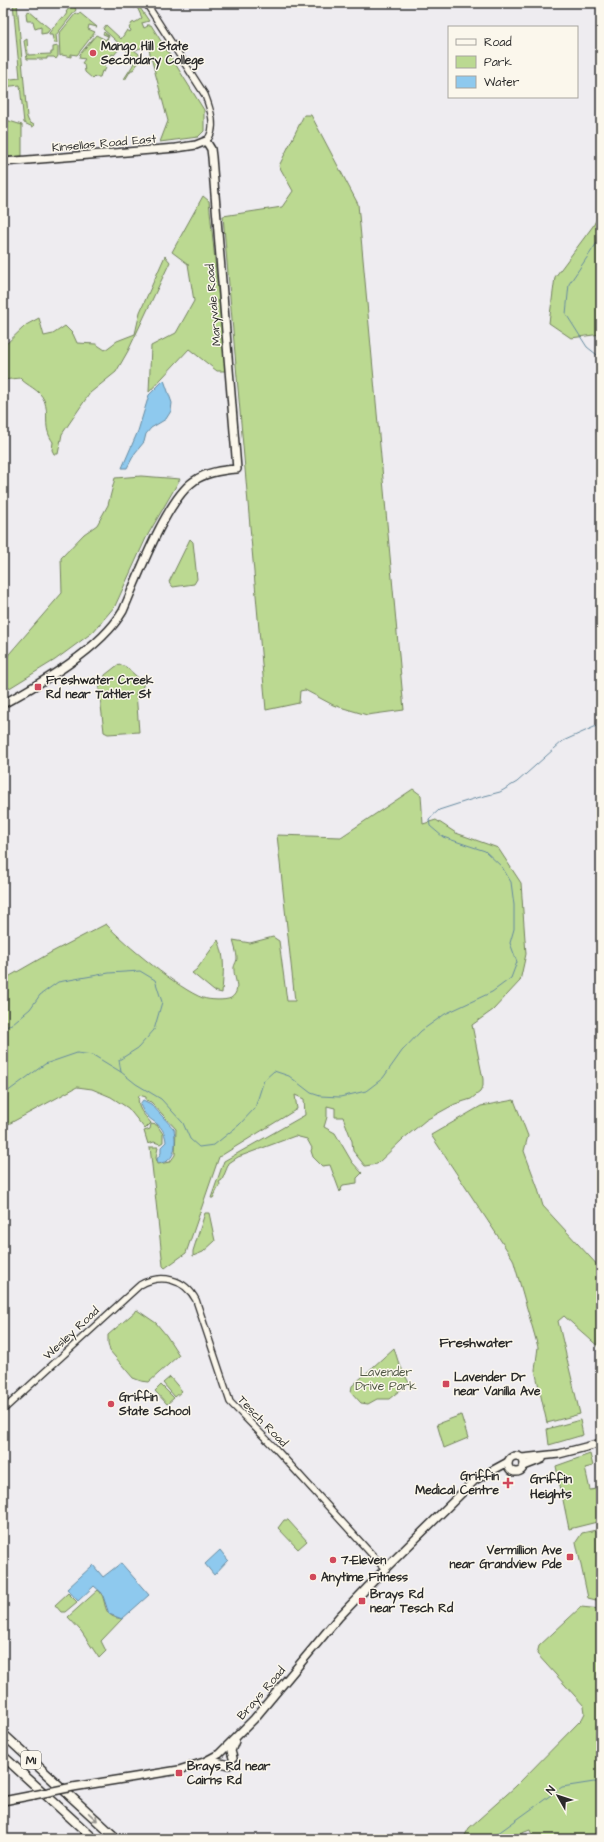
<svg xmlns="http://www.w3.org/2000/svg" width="604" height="1842" font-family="'Architects Daughter',sans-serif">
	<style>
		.green { fill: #bbd991; stroke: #73825e }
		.water { fill: #8ec9ee; stroke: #668aa0 }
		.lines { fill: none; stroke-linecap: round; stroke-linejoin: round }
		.stream { stroke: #668aa0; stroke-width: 1 }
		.minor-casing { stroke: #2b2b2b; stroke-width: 8 }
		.major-casing { stroke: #2b2b2b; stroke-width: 10 }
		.highway-casing { stroke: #2b2b2b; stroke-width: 11 }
		.minor { stroke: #fbf7ec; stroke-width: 5.5 }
		.major { stroke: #fbf7ec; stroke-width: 7 }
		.highway { stroke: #fbf7ec; stroke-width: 8 }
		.major-bridge-casing { stroke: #2b2b2b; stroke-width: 10; stroke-linecap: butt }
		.major-bridge { stroke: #fbf7ec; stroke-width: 7 }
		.oneway { stroke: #93918c }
		.poi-dot { fill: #d1495b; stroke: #fbf7ec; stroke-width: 1.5 }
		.labels { text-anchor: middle; stroke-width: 3; stroke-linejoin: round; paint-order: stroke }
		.shield { fill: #fbf7ec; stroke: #696865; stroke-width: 1 }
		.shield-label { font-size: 11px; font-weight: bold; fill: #2b2b2b }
		.poi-label { font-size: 12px; font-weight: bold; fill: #2b2b2b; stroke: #fbf7ec; text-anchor: start }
		.street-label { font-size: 12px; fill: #2b2b2b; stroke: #fbf7ec }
		.park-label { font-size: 12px; fill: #4f5644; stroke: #fbf7ec }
		.neighbourhood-label { font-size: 13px; font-weight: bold; fill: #2b2b2b; stroke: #fbf7ec }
	</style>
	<rect width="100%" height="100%" fill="#eeecf0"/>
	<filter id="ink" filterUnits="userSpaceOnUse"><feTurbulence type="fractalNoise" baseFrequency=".025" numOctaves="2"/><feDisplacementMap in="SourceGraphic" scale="8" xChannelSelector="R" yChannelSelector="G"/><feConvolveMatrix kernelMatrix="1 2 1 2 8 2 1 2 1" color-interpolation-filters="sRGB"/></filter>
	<g filter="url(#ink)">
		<!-- green -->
		<g class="green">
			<polygon points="13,3 17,3 27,117 29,122 34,125 33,127 24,123 20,85 3,87 3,80 20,78"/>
			<polygon points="73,3 76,10 56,35 57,43 54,43 52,35 49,35 49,33 61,18 63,19 67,13 66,12"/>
			<polygon points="138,5 149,21 142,23 144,28 148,26 147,25 151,25 204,110 204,131 198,137 160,142 168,121 148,46 134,50 139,54 139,62 133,70 131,70 125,80 124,79 133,65 134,62 130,60 133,56 103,29 106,25 121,39 127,30 130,32 131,30 129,28 132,23 136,22 142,18 137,7 134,8"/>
			<polygon points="29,11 50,29 47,33 41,34 41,27 35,29 33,21 27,21 26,13"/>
			<polygon points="76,13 79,15 80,13 97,27 89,25 88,29 95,32 77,55 71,54 71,57 62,55 60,56 59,34"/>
			<polygon points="104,32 109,36 106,42 119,49 114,55 112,54 109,60 107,59 104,66 106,68 104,72 102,71 100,77 95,77 93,79 85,72 84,64 82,63 85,59 79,58 80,54 96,35 106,40 108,36 103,34"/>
			<polygon points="27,39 28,55 51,54 51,52 53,52 53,47 58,46 58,56 56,59 54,57 47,57 47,59 27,59 24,41"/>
			<polygon points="304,115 311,115 358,204 404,710 367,715 333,705 305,690 300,691 299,703 266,710 223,216 282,207 293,191 279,166"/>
			<polygon points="3,119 22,125 22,156 3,157"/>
			<polygon points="203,196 209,201 226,371 217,371 189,349 149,392 151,346 176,333 194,301 188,264 172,252"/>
			<polygon points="601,211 601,334 571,338 549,323 555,277 593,226"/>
			<path d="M165 256 170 262 128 351 116 372 90 393 62 434 58 454H54L52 450 53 442C42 427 50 415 44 400 39 389 27 386 20 378L3 380V347L26 325 39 318 44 336 53 334 65 326 73 334 77 343 96 344 105 350 117 341 135 334 140 312Z"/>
			<polygon points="141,476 180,479 146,538 115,606 93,632 55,660 3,692 3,661 62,593 61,558 84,534 97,525 108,505 115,478"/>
			<polygon points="190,539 193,542 197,579 194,584 173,587 169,582"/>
			<polygon points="119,664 126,667 144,683 141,691 136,692 139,732 108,734 104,732 99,688 104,680 105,675"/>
			<path d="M413 789 421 795 423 824 436 820 456 833 498 848 521 883 526 954 520 981 493 1010 472 1025 483 1079V1086L480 1092 471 1099 455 1104 426 1120 403 1139 377 1164 365 1166 353 1151 352 1141 343 1117H335V1108L327 1106V1117L324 1127 335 1133 352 1162 362 1173 357 1178V1183L343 1185 340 1192 330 1165 322 1166 313 1157 311 1151 312 1148 307 1139 295 1136 238 1157 229 1163 222 1180 219 1182 220 1184 213 1198H211L224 1161 305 1115 304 1099 295 1095 297 1109 219 1157 186 1253 165 1268 163 1266 150 1147H158L156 1158 158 1164 170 1162 175 1155 176 1129 151 1102 146 1100V1097L139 1095C136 1108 143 1113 151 1123L145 1129 128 1108 111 1097 92 1089 77 1087 3 1127V980L50 953 106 924C123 943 180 990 203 998 209 1000 225 1001 231 998 242 990 234 979 234 970 233 966 237 962 237 958 237 953 234 945 233 940L250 943 273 937 279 941 287 1001H295L277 835 341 837Z"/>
			<path d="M218 940C226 957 223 975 222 993L214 991 192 973 197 969Z"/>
			<polygon points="514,1100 528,1136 524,1151 537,1186 543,1206 601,1269 601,1349 564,1316 558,1321 580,1414 547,1423 535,1370 538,1347 513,1259 431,1135 481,1106"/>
			<polygon points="151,1124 157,1125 163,1134 163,1142 160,1144 154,1142 148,1144 144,1131 150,1129"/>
			<polygon points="205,1213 209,1213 215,1241 203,1252 193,1256 193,1251"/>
			<polygon points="137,1310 156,1323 166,1335 179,1355 149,1382 141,1381 133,1378 110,1351 108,1343 108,1335"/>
			<polygon points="394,1348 398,1361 409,1383 389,1399 377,1399 368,1404 361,1403 351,1392 352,1386"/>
			<polygon points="170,1377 182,1391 175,1397 163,1383"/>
			<polygon points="161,1385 174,1398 167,1404 155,1391"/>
			<polygon points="461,1415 468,1438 444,1448 437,1424"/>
			<polygon points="580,1420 583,1435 549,1445 547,1429"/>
			<polygon points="590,1454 593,1466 585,1468 590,1490 597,1489 601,1506 601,1521 569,1529 556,1466"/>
			<polygon points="284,1520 288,1520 307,1541 298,1549 278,1528"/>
			<polygon points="601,1529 601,1601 600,1601 588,1598 576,1542 582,1533"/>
			<path d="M98 1590C107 1597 102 1611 112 1616 115 1618 119 1618 122 1619L101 1641 106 1651 99 1658 81 1631 68 1617Z"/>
			<polygon points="68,1593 77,1602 65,1612 61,1612 55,1605"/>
			<polygon points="581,1607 601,1609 601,1839 534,1839 530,1830 517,1835 517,1839 463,1839 469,1828 515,1787 582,1719 585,1713 584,1706 537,1654 539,1646"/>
		</g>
		<!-- water -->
		<g class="water">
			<polygon points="164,380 172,403 171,411 166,419 151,428 146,434 144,442 135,453 127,468 122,468 138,431 149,395"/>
			<path d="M143 1100 151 1104 174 1129C176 1143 177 1163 158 1163L157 1159 161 1153V1147L166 1142C164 1119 147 1125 140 1104Z"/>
			<polygon points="220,1550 228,1560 214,1575 205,1564"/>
			<polygon points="121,1563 149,1595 122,1619 109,1614 102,1593 94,1586 78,1601 67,1589 93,1565 103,1577"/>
		</g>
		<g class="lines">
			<!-- stream -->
			<g class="stream">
				<polyline points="601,237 569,284 566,314 587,347 601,358"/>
				<polyline points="3,1029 13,1023 30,1009 40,995 58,982 109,973 140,971 155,980 162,1002 154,1030 138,1048 119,1060 121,1072"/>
				<polyline points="3,1095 45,1064 77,1053 93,1055 121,1072 136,1084 161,1099 183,1123 190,1139 199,1147 214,1145 239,1125 255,1108 264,1080 274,1071 289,1076 311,1093 320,1096 340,1097 366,1091 383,1078 402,1051 421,1031 445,1014 492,992 511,978 517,962 510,943 514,929 514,905 511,882 502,867 485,851 443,837 430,826 429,819 439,810 473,799 500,792 517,782 563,741 601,724"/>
				<polyline points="490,1839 562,1787 594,1782 601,1783"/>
			</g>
			<!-- minor casing -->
			<g class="minor-casing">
				<g id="minor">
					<path d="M146 3 205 95C210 108 218 130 206 141"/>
					<path d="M3 1410 140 1285C161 1273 185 1279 196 1300L230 1402 275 1448 385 1569"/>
				</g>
			</g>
			<!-- major casing -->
			<g class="major-casing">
				<g id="major">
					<path d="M3 162 176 148 196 145 206 141 211 149 212 157 237 469C222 470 206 472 194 481 166 500 137 579 123 611 101 649 41 683 3 704"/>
					<circle cx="516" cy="1464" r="8"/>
					<polyline points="522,1458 559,1454 601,1443"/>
					<polyline points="524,1466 542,1459"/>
					<polyline points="233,1758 231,1751 235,1741"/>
					<polyline points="205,1762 212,1761 229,1765"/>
					<polyline points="73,1787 179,1770 204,1762 219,1754 254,1719 339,1617 385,1569 475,1480 508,1462"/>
					<polyline points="3,1801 34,1795"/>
				</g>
			</g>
			<!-- highway casing -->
			<g class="highway-casing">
				<g id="highway">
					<polyline points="3,1734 117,1839"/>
					<polyline points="3,1756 94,1839"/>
				</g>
			</g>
			<!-- minor -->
			<use href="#minor" class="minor"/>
			<!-- major -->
			<use href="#major" class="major"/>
			<!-- highway -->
			<use href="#highway" class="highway"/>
			<!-- major-bridge casing -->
			<g class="major-bridge-casing">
				<polyline id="major-bridge" points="34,1795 73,1787"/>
			</g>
			<!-- major-bridge -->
			<use href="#major-bridge" class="major-bridge"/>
		</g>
		<!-- one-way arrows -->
		<defs><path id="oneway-shaft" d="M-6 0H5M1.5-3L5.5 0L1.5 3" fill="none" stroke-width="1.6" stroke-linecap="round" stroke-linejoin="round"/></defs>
		<use class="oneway" href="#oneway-shaft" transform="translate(93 1817) rotate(43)"/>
	</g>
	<!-- markers -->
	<g class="poi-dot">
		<circle cx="93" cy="53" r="4"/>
		<rect x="34" y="683" width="8" height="8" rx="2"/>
		<rect x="442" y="1380" width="8" height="8" rx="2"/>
		<circle cx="111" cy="1404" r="4"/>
		<path d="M506 1477h4v4h4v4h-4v4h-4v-4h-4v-4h4z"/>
		<rect x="566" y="1553" width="8" height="8" rx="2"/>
		<circle cx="333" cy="1560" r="4"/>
		<circle cx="313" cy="1577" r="4"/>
		<rect x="358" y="1597" width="8" height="8" rx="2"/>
		<rect x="175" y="1769" width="8" height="8" rx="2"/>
	</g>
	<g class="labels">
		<!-- shield labels -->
		<rect class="shield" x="21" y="1751" width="20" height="18" rx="3"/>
		<g class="shield-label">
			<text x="31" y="1764">M1</text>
		</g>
		<!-- poi labels -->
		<g class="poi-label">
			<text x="101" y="50">Mango Hill State<tspan x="101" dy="14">Secondary College</tspan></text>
			<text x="46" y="684">Freshwater Creek<tspan x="46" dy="14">Rd near Tattler St</tspan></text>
			<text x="454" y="1381">Lavender Dr<tspan x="454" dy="14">near Vanilla Ave</tspan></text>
			<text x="119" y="1401">Griffin<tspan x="119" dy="14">State School</tspan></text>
			<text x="499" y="1480" text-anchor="end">Griffin<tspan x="499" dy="14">Medical Centre</tspan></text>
			<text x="562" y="1554" text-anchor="end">Vermillion Ave<tspan x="562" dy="14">near Grandview Pde</tspan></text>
			<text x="341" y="1564">7-Eleven</text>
			<text x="321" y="1581">Anytime Fitness</text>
			<text x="370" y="1598">Brays Rd<tspan x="370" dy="14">near Tesch Rd</tspan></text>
			<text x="187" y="1770">Brays Rd near<tspan x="187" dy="14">Cairns Rd</tspan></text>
		</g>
		<!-- street labels -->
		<g class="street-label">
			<text transform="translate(104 143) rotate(-5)" y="4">Kinsellas Road East</text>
			<text transform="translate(213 305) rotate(-95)" y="4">Maryvale Road</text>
			<text transform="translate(71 1333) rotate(-43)" y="4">Wesley Road</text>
			<text transform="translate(263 1421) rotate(46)" y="4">Tesch Road</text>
			<text transform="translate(261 1693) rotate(-49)" y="4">Brays Road</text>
		</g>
		<!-- park labels -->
		<g class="park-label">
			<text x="386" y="1376">Lavender<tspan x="386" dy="14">Drive Park</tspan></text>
		</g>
		<!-- neighbourhood labels -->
		<g class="neighbourhood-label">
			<text x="476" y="1347">Freshwater</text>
			<text x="551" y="1483">Griffin<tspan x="551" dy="15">Heights</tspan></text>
		</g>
	</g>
	<!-- margin -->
	<rect width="604" height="1842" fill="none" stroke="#fbf7ec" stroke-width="16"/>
	<rect x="8" y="8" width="588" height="1826" fill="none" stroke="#2b2b2b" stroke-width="1.5" filter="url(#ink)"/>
	<!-- legend -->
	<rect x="448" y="26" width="130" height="72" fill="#fbf7ec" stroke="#a8a59f"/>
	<rect x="456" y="39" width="20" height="6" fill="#fbf7ec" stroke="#a8a59f"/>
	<text x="484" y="46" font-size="12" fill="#2b2b2b">Road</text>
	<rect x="456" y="56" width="20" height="12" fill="#bbd991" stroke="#a8a59f"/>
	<text x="484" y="66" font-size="12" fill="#2b2b2b">Park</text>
	<rect x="456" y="76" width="20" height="12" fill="#8ec9ee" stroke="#a8a59f"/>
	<text x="484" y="86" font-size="12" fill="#2b2b2b">Water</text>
	<!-- north arrow -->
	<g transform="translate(558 1796) rotate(309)" stroke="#fbf7ec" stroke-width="3" paint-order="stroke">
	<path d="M0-3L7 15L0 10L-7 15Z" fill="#2b2b2b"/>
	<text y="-6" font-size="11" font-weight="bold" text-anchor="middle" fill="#2b2b2b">N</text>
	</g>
</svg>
